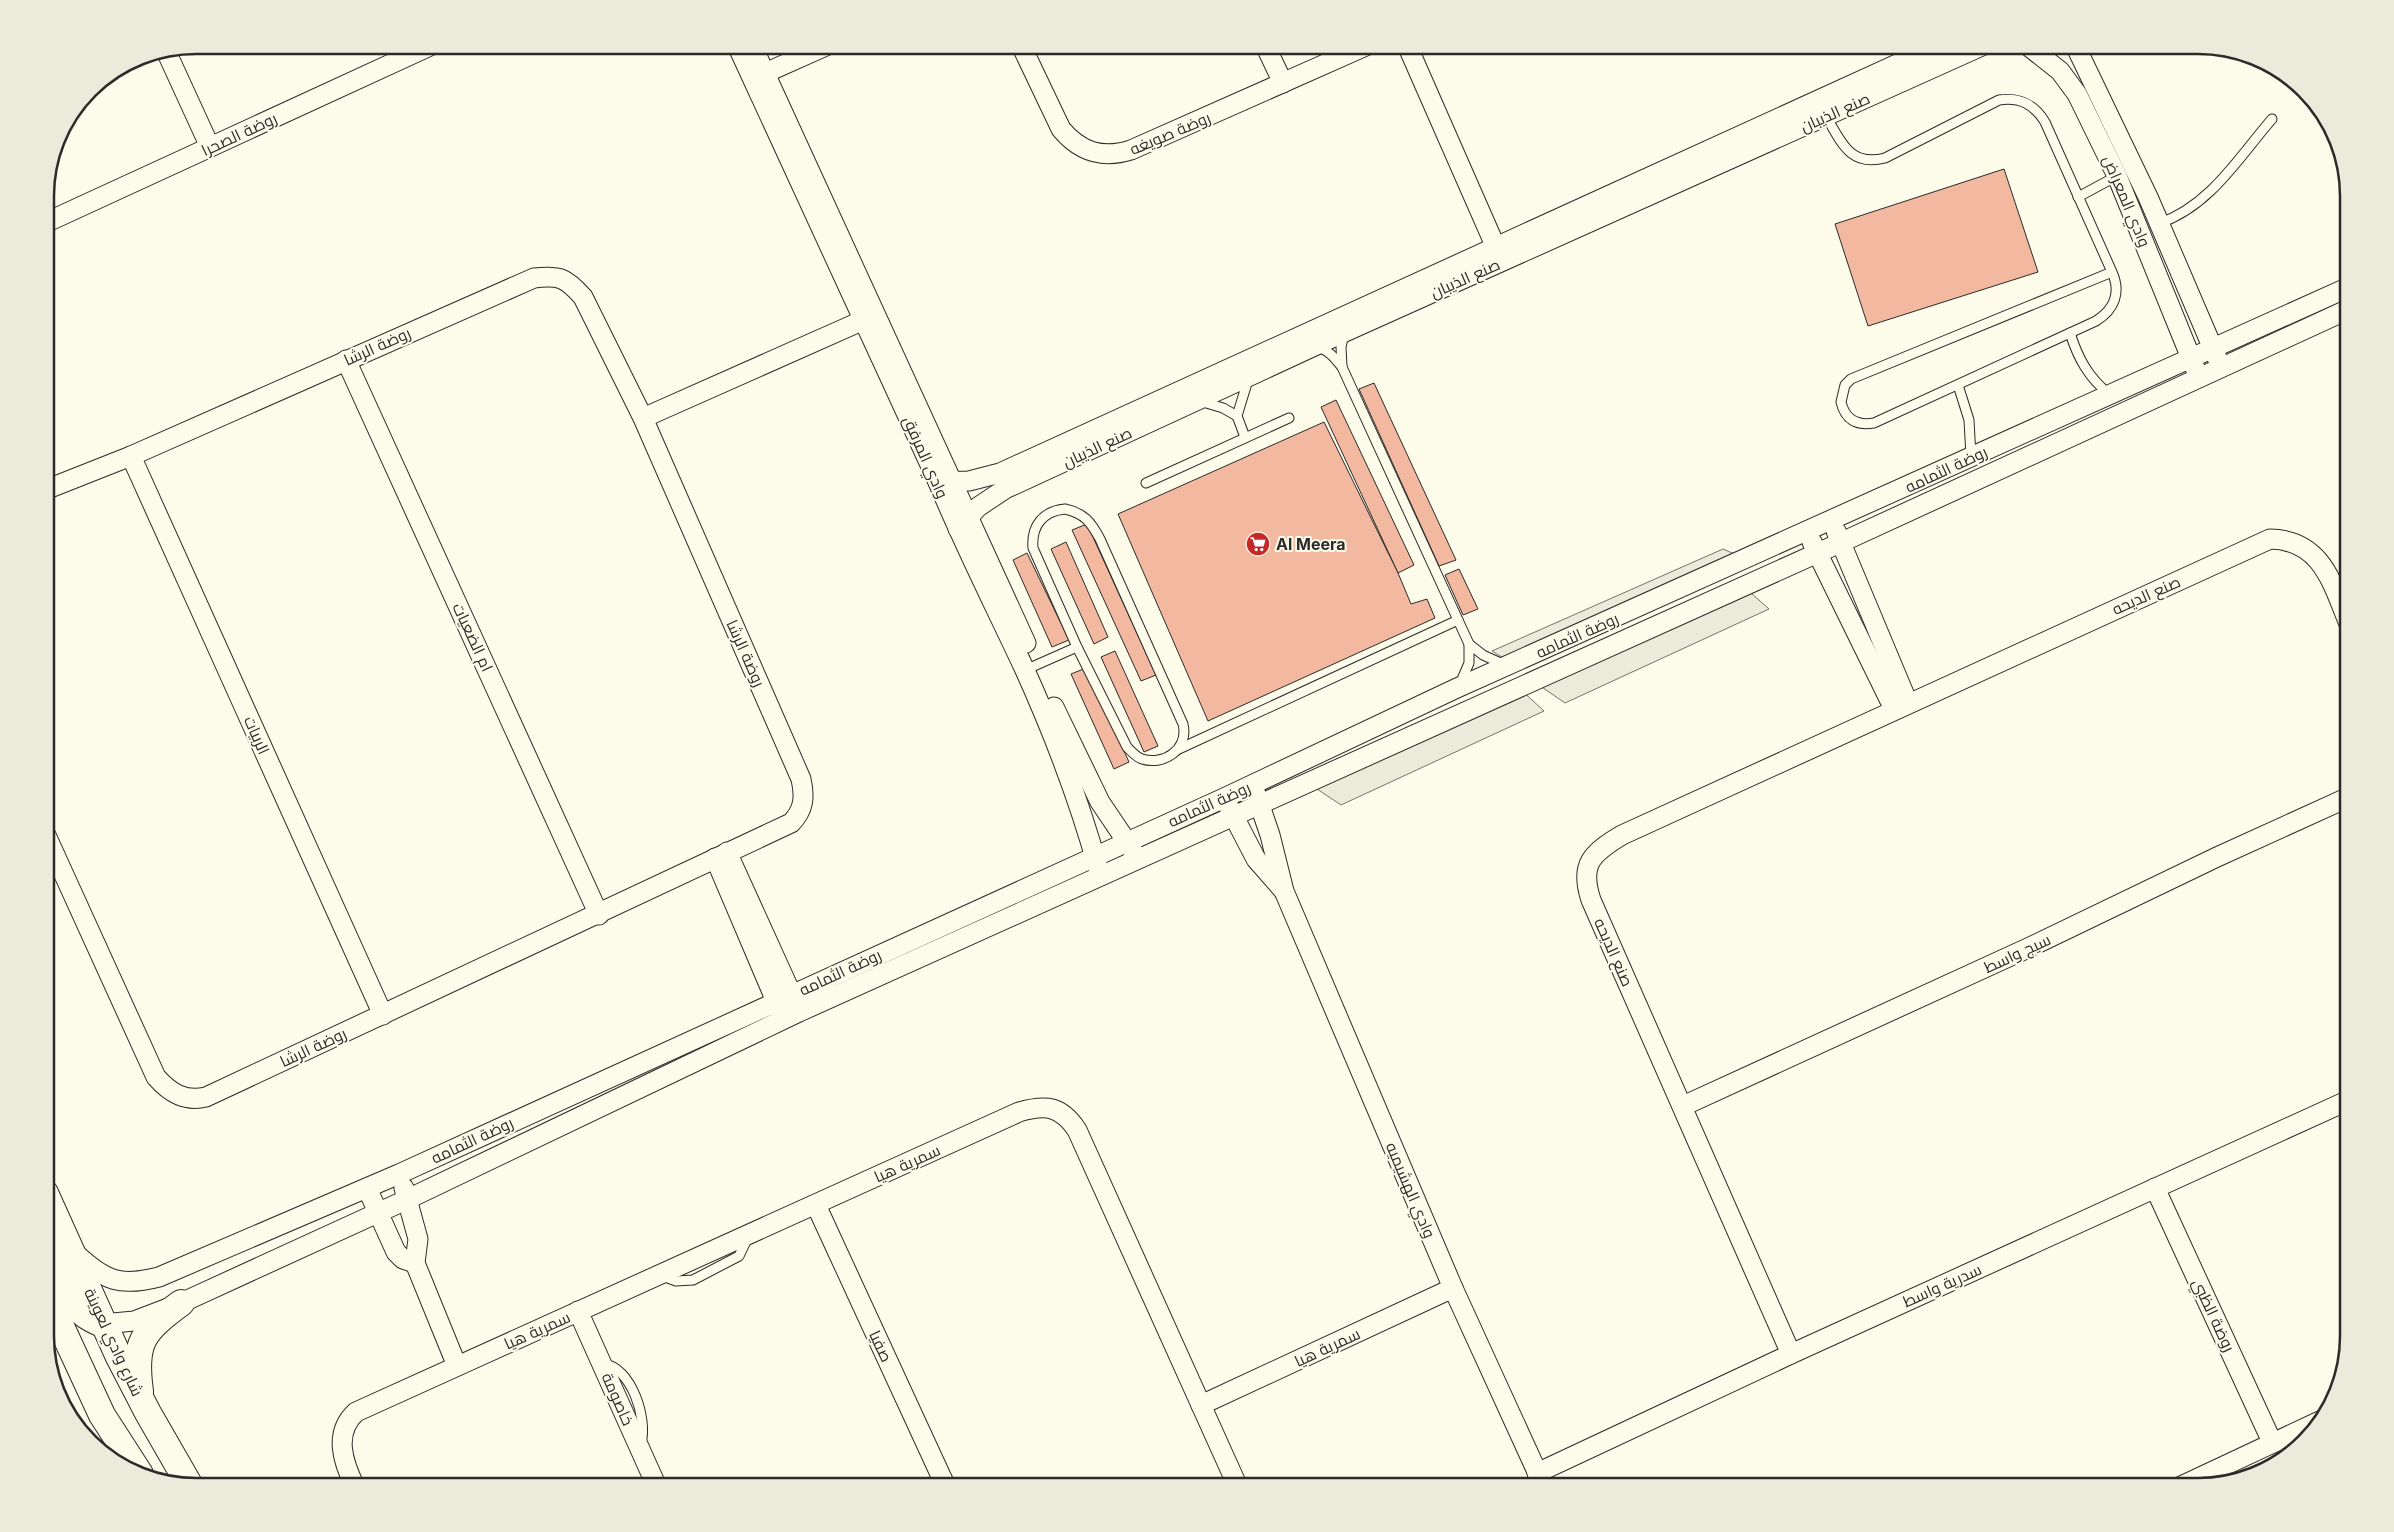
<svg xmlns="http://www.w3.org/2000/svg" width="2394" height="1532" font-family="Inter,Cairo,sans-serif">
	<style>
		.parking { fill: #eceadb; stroke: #74746e }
		.building { fill: #f2b8a0; stroke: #2b2b2b }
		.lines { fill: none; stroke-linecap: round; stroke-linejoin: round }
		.service-casing { stroke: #2b2b2b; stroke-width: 11 }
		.minor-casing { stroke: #2b2b2b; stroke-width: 21 }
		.secondary-casing { stroke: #2b2b2b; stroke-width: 28 }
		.service { stroke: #fdfbea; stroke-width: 9 }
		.minor { stroke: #fdfbea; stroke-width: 19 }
		.secondary { stroke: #fdfbea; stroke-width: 26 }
		.labels { text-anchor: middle; stroke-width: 4; stroke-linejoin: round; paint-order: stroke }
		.street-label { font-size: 16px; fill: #2b2b2b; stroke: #fdfbea }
		.poi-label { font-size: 16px; font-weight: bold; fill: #2b2b2b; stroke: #fdfbea; text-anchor: start }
		.rim { fill: none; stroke: #2b2b2b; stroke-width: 2.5 }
	</style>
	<rect width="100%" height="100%" fill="#fdfbea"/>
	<!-- parking -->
	<g class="parking">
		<polygon points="1723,549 1746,559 1513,664 1492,651"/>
		<polygon points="1751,593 1769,609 1565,703 1533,681"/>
		<polygon points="1519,688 1544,711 1341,805 1308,783"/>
	</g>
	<!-- building -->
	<g class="building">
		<polygon points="2004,169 2038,272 1868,326 1835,224"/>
		<polygon points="1374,383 1456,560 1439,566 1359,389"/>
		<polygon points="1336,400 1414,565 1398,573 1321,407"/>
		<polygon points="1324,422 1398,573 1411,604 1427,599 1435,618 1208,721 1118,514"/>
		<polygon points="1087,524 1156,675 1141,681 1072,530"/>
		<polygon points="1066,542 1108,637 1094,644 1051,549"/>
		<polygon points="1027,553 1069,640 1052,647 1013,560"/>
		<polygon points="1459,569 1478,609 1463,615 1445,575"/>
		<polygon points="1115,651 1158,746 1144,752 1101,657"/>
		<polygon points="1086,668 1129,762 1114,769 1071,674"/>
	</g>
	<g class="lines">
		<!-- service casing -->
		<g class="service-casing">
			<g id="service">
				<path d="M1826 116C1841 142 1850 167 1885 158L1999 100C2020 97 2034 104 2045 122L2112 272C2121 292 2115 309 2096 321L1874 423C1856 426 1845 419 1841 402L1845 385 1851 379 2112 272"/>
				<polyline points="2078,197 2117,176"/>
				<path d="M2160 223C2210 206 2239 157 2272 119"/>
				<path d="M2070 333C2078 358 2088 377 2109 394"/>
				<path d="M1315 347C1327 348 1335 358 1342 367L1469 644V663L1460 684"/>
				<polyline points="1342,367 1341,347 1344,333"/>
				<polyline points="1958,385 1969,420 1971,457"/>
				<polyline points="1203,402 1223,408 1237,416"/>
				<polyline points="1245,437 1237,416 1248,380"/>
				<polyline points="1146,483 1289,418"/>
				<path d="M1065 509C1084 513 1091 522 1100 539L1183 724C1189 749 1164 766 1142 759 1136 757 1131 751 1127 747L1077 647 1033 548C1031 526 1043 511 1065 509Z"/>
				<polyline points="1469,644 1483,655 1505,665"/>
				<polyline points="1025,670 1077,647"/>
				<polyline points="1179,749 1458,620"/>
				<polyline points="660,1275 676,1281 693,1280 739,1256 749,1235"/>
				<path d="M603 1364C631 1366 648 1419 641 1443"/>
			</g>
		</g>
		<!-- minor casing -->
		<g class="minor-casing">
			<g id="minor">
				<path d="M737 45 938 482C964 545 995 606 1024 668 1053 732 1079 800 1098 868"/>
				<polyline points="752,45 1026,643"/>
				<path d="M1021 45 1061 129C1080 152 1102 159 1131 150L1368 45"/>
				<polyline points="1265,45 1283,83"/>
				<polyline points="1407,45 1501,259"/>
				<polyline points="2027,45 2060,71 2077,94 2117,176 2195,368"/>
				<polyline points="2075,45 2148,197 2217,358"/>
				<polyline points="166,51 210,147"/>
				<polyline points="754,78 828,45"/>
				<polyline points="45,223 432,45"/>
				<polyline points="346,360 599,915"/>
				<polyline points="643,418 875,315"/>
				<polyline points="131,456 383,1015"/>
				<polyline points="938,482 969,481 1000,473 1939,45"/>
				<path d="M45 490 131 456 534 278C560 275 566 278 583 297L643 418 801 779C805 797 804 810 791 823L206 1097C185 1102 170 1093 156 1077L45 833"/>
				<polyline points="958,529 978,507 1005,489 1345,332 1984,45"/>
				<polyline points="1836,531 1908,703"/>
				<polyline points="1812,542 1894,709"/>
				<polyline points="1054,707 1100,802 1133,851"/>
				<polyline points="1256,794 1270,835 1284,891 1453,1288 1544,1487"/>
				<polyline points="1229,807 1256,859 1283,890"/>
				<polyline points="727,852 796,1004"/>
				<polyline points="715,858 781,1013"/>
				<polyline points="1683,1106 2028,948 2217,857 2349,797"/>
				<polyline points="367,1188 396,1252 403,1259 415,1263"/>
				<polyline points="404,1188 418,1239 415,1263 457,1366"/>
				<polyline points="2155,1188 2272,1442"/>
				<polyline points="816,1205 946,1487"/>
				<path d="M76 1254C105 1281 120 1287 159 1277L399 1174 1224 798 1457 688 2349 287"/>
				<polyline points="578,1311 657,1487"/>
				<polyline points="103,1324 134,1321 181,1303 408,1199 799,1012 1842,542 2349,309"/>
				<path d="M1791 1354 1591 900C1579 864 1592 853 1622 835L2270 539C2322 540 2332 583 2349 624"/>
				<polyline points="1201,1405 1453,1288"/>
				<polyline points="1537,1473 1791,1354 2349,1100"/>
				<path d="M355 1487C343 1462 333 1433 356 1412L1019 1112C1046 1104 1061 1106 1077 1130L1238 1487"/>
				<polyline points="2179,1487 2324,1419"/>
			</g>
		</g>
		<!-- secondary casing -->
		<g class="secondary-casing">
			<g id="secondary">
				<polyline points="45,1193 118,1355 148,1413 190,1486"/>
				<path d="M45 1251C60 1283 68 1312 103 1324"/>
				<polyline points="45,1292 102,1415 140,1474"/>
				<path d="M140 1391C133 1342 143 1331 181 1303"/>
			</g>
		</g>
		<!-- service -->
		<use href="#service" class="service"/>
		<!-- minor -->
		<use href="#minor" class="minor"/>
		<!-- secondary -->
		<use href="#secondary" class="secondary"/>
	</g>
	<!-- icons -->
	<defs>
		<g id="supermarket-disc" transform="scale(1.25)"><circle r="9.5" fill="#c62828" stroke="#fdfbea"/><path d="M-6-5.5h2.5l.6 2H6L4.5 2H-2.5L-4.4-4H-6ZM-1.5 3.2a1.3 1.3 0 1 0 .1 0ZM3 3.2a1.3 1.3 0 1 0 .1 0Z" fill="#fff"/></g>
	</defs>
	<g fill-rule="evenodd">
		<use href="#supermarket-disc" x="1258" y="544"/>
	</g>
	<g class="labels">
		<!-- street labels -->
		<g class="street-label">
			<text transform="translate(1835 112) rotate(-24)" y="6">صنع الذيبان</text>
			<text transform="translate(1170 133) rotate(-23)" y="6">روضة صويغه</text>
			<text transform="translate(239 134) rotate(-25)" y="6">روضة الصحرا</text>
			<text transform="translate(2127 201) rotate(67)" y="6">وادي المعراض</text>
			<text transform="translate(1465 278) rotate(-24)" y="6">صنع الذيبان</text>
			<text transform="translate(377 346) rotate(-24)" y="6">روضة الرشا</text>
			<text transform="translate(1097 447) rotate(-25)" y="6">صنع الذيبان</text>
			<text transform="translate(926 457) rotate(66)" y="6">وادي المرفق</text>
			<text transform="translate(1946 469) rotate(-25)" y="6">روضة الثمامه</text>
			<text transform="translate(2146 595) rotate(-24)" y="6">صنع الديحه</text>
			<text transform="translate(1577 635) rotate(-24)" y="6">روضة الثمامه</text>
			<text transform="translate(473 637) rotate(65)" y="6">ام الضعيات</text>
			<text transform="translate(746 653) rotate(66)" y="6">روضة الرشا</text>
			<text transform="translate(257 735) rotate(66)" y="6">الربيات</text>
			<text transform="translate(1209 804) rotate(-24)" y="6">روضة الثمامه</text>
			<text transform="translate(1614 952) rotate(66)" y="6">صنع الديحه</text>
			<text transform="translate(2017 953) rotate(-25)" y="6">سيج واسط</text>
			<text transform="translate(840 972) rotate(-25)" y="6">روضة الثمامه</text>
			<text transform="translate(313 1047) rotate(-25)" y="6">روضة الرشا</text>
			<text transform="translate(472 1140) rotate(-25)" y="6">روضة الثمامه</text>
			<text transform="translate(907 1163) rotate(-24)" y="6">سمرية هيا</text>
			<text transform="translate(1411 1190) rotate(67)" y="6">وادي الهشيميه</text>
			<text transform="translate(1942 1285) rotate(-24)" y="6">سدرية واسط</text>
			<text transform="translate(2214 1315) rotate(65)" y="6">روضة الظبي</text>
			<text transform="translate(537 1330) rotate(-24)" y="6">سمرية هيا</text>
			<text transform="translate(114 1342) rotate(65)" y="6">شارع وادي لعوينة</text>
			<text transform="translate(881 1346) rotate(65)" y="6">صفيا</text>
			<text transform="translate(1327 1347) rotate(-25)" y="6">سمرية هيا</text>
			<text transform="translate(618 1399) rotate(66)" y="6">خاصومة</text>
		</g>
		<!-- poi labels -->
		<g class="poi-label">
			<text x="1276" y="550">Al Meera</text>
		</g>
	</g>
	<!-- crop -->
	<path d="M0 0H2394V1532H0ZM196 54H2198A142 142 0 0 1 2340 196V1336A142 142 0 0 1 2198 1478H196A142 142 0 0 1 54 1336V196A142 142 0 0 1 196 54Z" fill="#eceadb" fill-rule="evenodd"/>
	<path class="rim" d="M196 54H2198A142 142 0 0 1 2340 196V1336A142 142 0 0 1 2198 1478H196A142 142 0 0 1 54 1336V196A142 142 0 0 1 196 54Z"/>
</svg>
